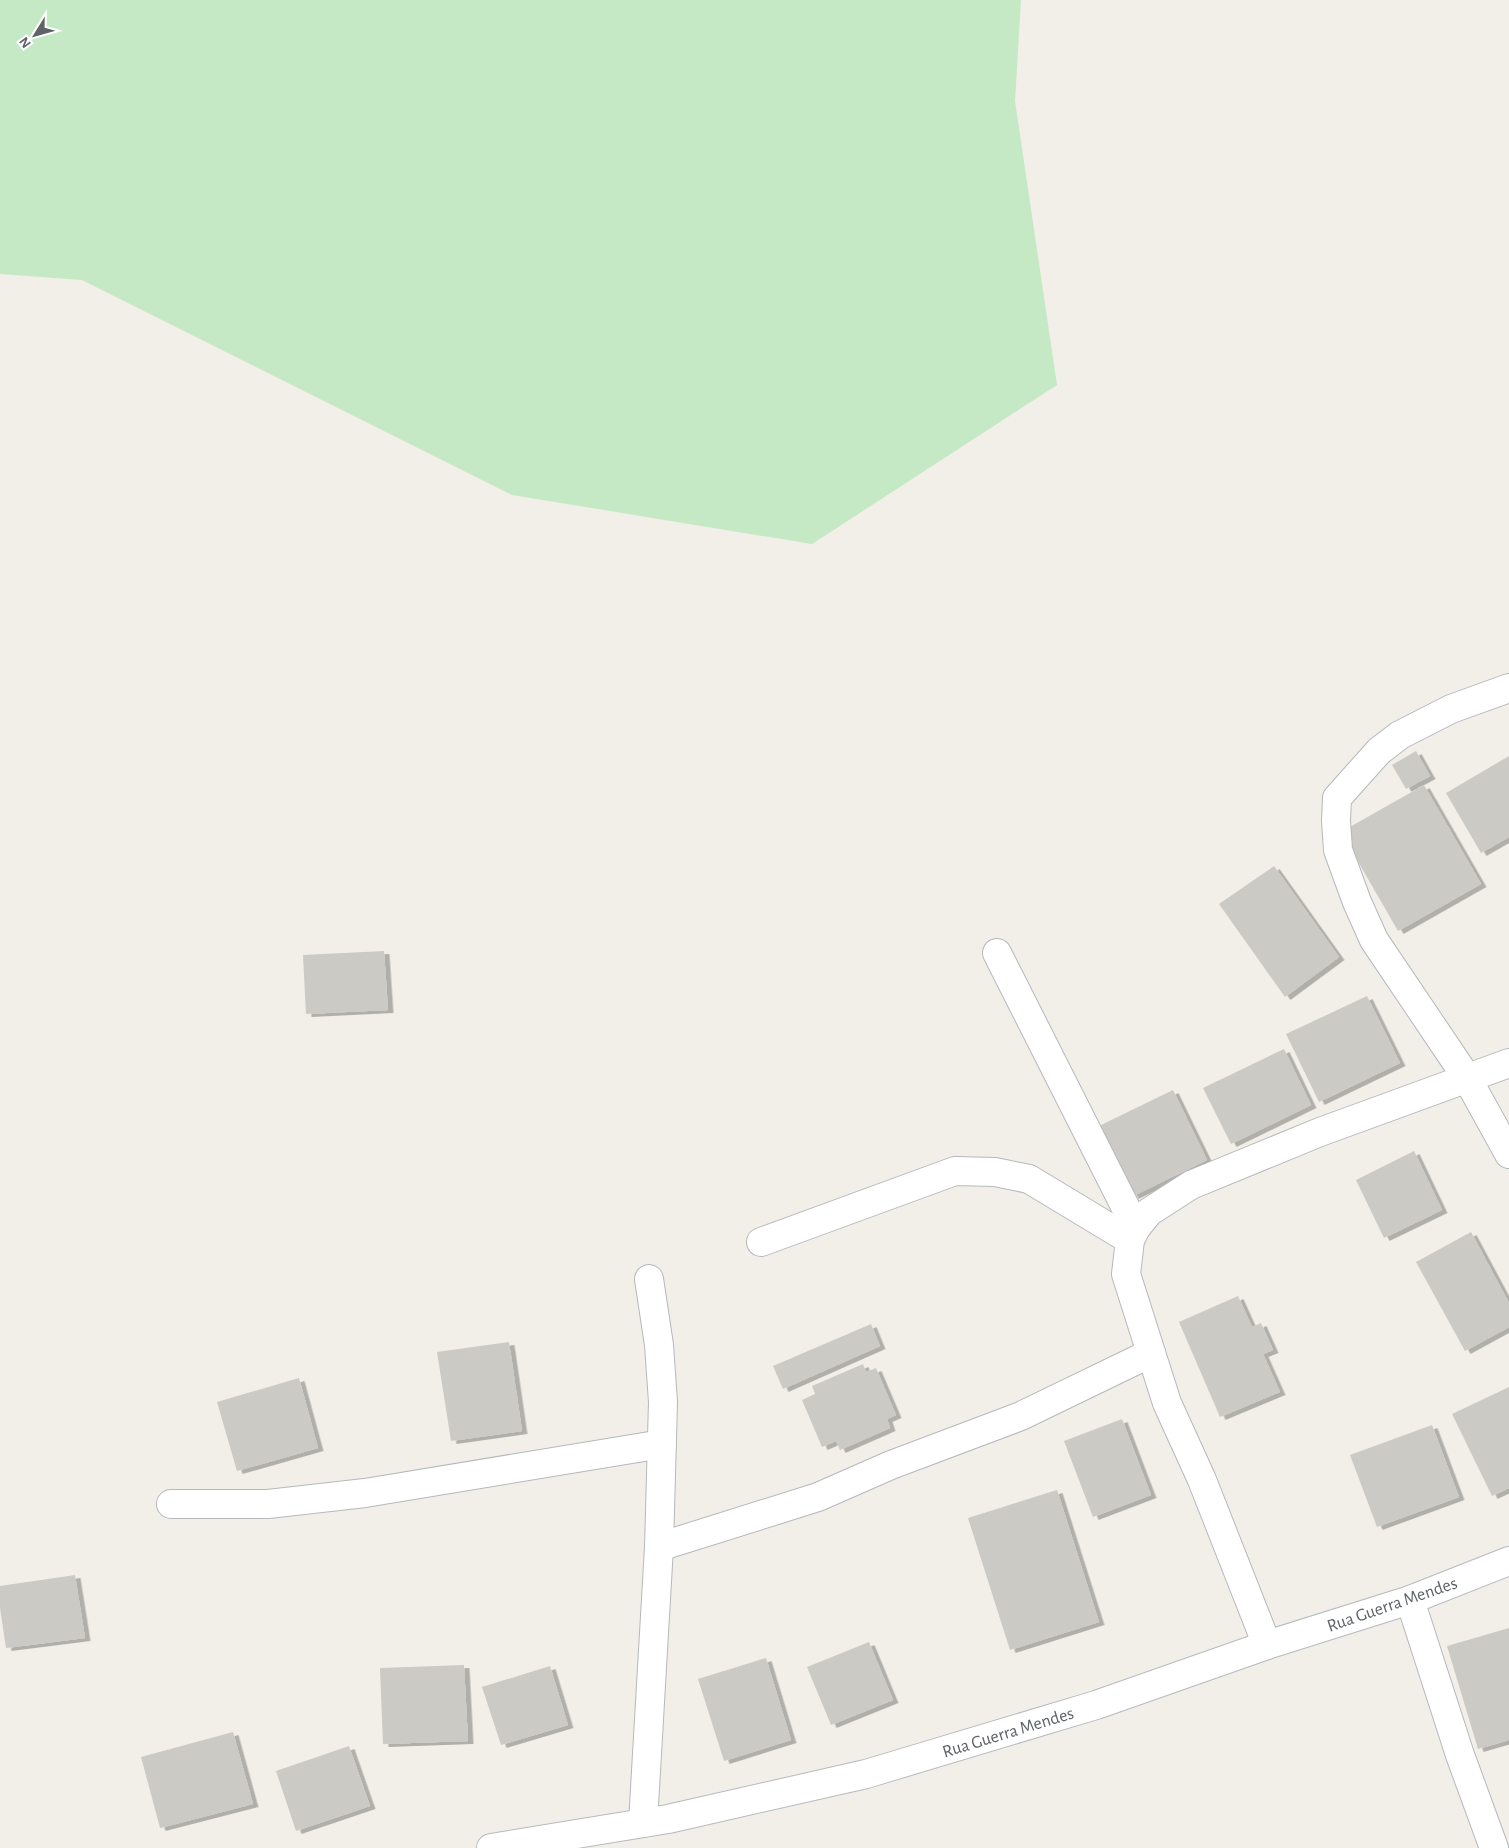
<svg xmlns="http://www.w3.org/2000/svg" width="1509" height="1848" font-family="'Alegreya Sans',sans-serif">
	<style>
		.green { fill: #c5e8c5 }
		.building { fill: #cccac5; filter: url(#shadow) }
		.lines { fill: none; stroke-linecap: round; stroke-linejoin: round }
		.street-casing { stroke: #b5b8bc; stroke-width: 30 }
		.secondary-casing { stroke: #b6babf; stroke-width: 30 }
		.street { stroke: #fff; stroke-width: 28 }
		.secondary { stroke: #fff; stroke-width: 28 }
		.labels { text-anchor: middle; stroke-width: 5; stroke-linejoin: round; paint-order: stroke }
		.street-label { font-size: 18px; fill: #5f6368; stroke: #fff }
	</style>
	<defs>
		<filter id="shadow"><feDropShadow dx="5.5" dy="3" stdDeviation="0" flood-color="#0004"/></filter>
	</defs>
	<rect width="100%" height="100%" fill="#f1efe8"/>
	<!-- green -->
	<polygon class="green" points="0,0 1021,0 1015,101 1057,385 812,544 512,495 82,280 0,274"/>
	<!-- building -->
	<g class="building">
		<polygon points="1416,751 1430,776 1406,789 1392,765"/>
		<polygon points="1509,756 1509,837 1481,853 1446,793"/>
		<polygon points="1424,785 1481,884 1398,931 1341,832"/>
		<polygon points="1274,866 1339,957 1285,997 1219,904"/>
		<polygon points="384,951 388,1010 306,1014 303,955"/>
		<polygon points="1367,996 1400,1063 1319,1102 1286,1034"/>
		<polygon points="1284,1049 1311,1105 1231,1144 1203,1088"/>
		<polygon points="1173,1090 1207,1160 1133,1196 1099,1126"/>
		<polygon points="1414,1151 1442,1210 1384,1238 1356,1180"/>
		<polygon points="1471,1232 1509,1303 1509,1327 1465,1351 1416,1262"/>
		<polygon points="1238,1296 1252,1327 1261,1323 1273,1350 1263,1354 1280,1392 1220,1417 1179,1322"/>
		<polygon points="871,1324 880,1346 783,1389 773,1366"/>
		<polygon points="509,1342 522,1431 451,1441 437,1352"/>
		<polygon points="863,1364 866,1372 876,1368 896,1415 887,1419 890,1428 840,1450 836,1441 822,1447 802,1400 815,1394 812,1386"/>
		<polygon points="299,1378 318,1448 237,1471 217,1402"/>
		<polygon points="1509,1387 1509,1488 1492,1496 1452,1414"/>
		<polygon points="1122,1419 1151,1495 1093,1517 1064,1441"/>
		<polygon points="1432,1425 1459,1497 1377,1527 1350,1455"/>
		<polygon points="1057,1490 1099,1622 1010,1650 968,1518"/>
		<polygon points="75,1575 85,1638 6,1648 0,1608 0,1586"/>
		<polygon points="1509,1628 1509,1740 1478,1749 1447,1646"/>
		<polygon points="869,1642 893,1700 831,1725 807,1667"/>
		<polygon points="766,1658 791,1740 724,1761 698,1679"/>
		<polygon points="464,1665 468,1741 383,1744 380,1668"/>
		<polygon points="550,1666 568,1725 501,1745 482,1687"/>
		<polygon points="233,1732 253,1804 160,1828 141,1757"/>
		<polygon points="349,1746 370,1806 296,1831 276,1771"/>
	</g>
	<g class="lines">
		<!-- street casing -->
		<g class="street-casing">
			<g id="street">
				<polyline points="1509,688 1451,709 1400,735 1379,751 1337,798 1336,821 1338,850 1357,902 1374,940 1467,1078 1509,1154"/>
				<polyline points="997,953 1136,1228"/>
				<polyline points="761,1242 955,1171 995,1172 1029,1179 1130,1240"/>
				<polyline points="171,1504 268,1504 365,1493 662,1444"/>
				<polyline points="659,1547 818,1497 891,1465 1021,1416 1151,1353"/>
				<polyline points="1410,1600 1460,1755 1494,1848"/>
				<polyline points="1267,1645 1202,1480 1167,1403 1126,1274 1130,1240 1136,1228 1149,1212 1191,1185 1320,1132 1509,1063"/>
				<polyline points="643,1823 659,1547 663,1402 659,1345 649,1279"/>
			</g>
		</g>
		<!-- secondary casing -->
		<g class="secondary-casing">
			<polyline id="secondary" points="491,1848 668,1819 866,1774 1096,1705 1267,1645 1410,1600 1509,1561"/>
		</g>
		<!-- street -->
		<use href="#street" class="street"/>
		<!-- secondary -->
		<use href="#secondary" class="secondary"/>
	</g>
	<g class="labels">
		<!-- street labels -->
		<g class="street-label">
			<text transform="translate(1392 1604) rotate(-19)" y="6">Rua Guerra Mendes</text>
			<text transform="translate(1008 1732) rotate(-17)" y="6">Rua Guerra Mendes</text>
		</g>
	</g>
	<!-- north arrow -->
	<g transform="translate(35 35) rotate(233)" stroke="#ffffff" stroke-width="4" paint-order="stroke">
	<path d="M0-4L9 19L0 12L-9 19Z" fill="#5f6368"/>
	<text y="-8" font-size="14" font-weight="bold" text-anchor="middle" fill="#5f6368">N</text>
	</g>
</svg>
